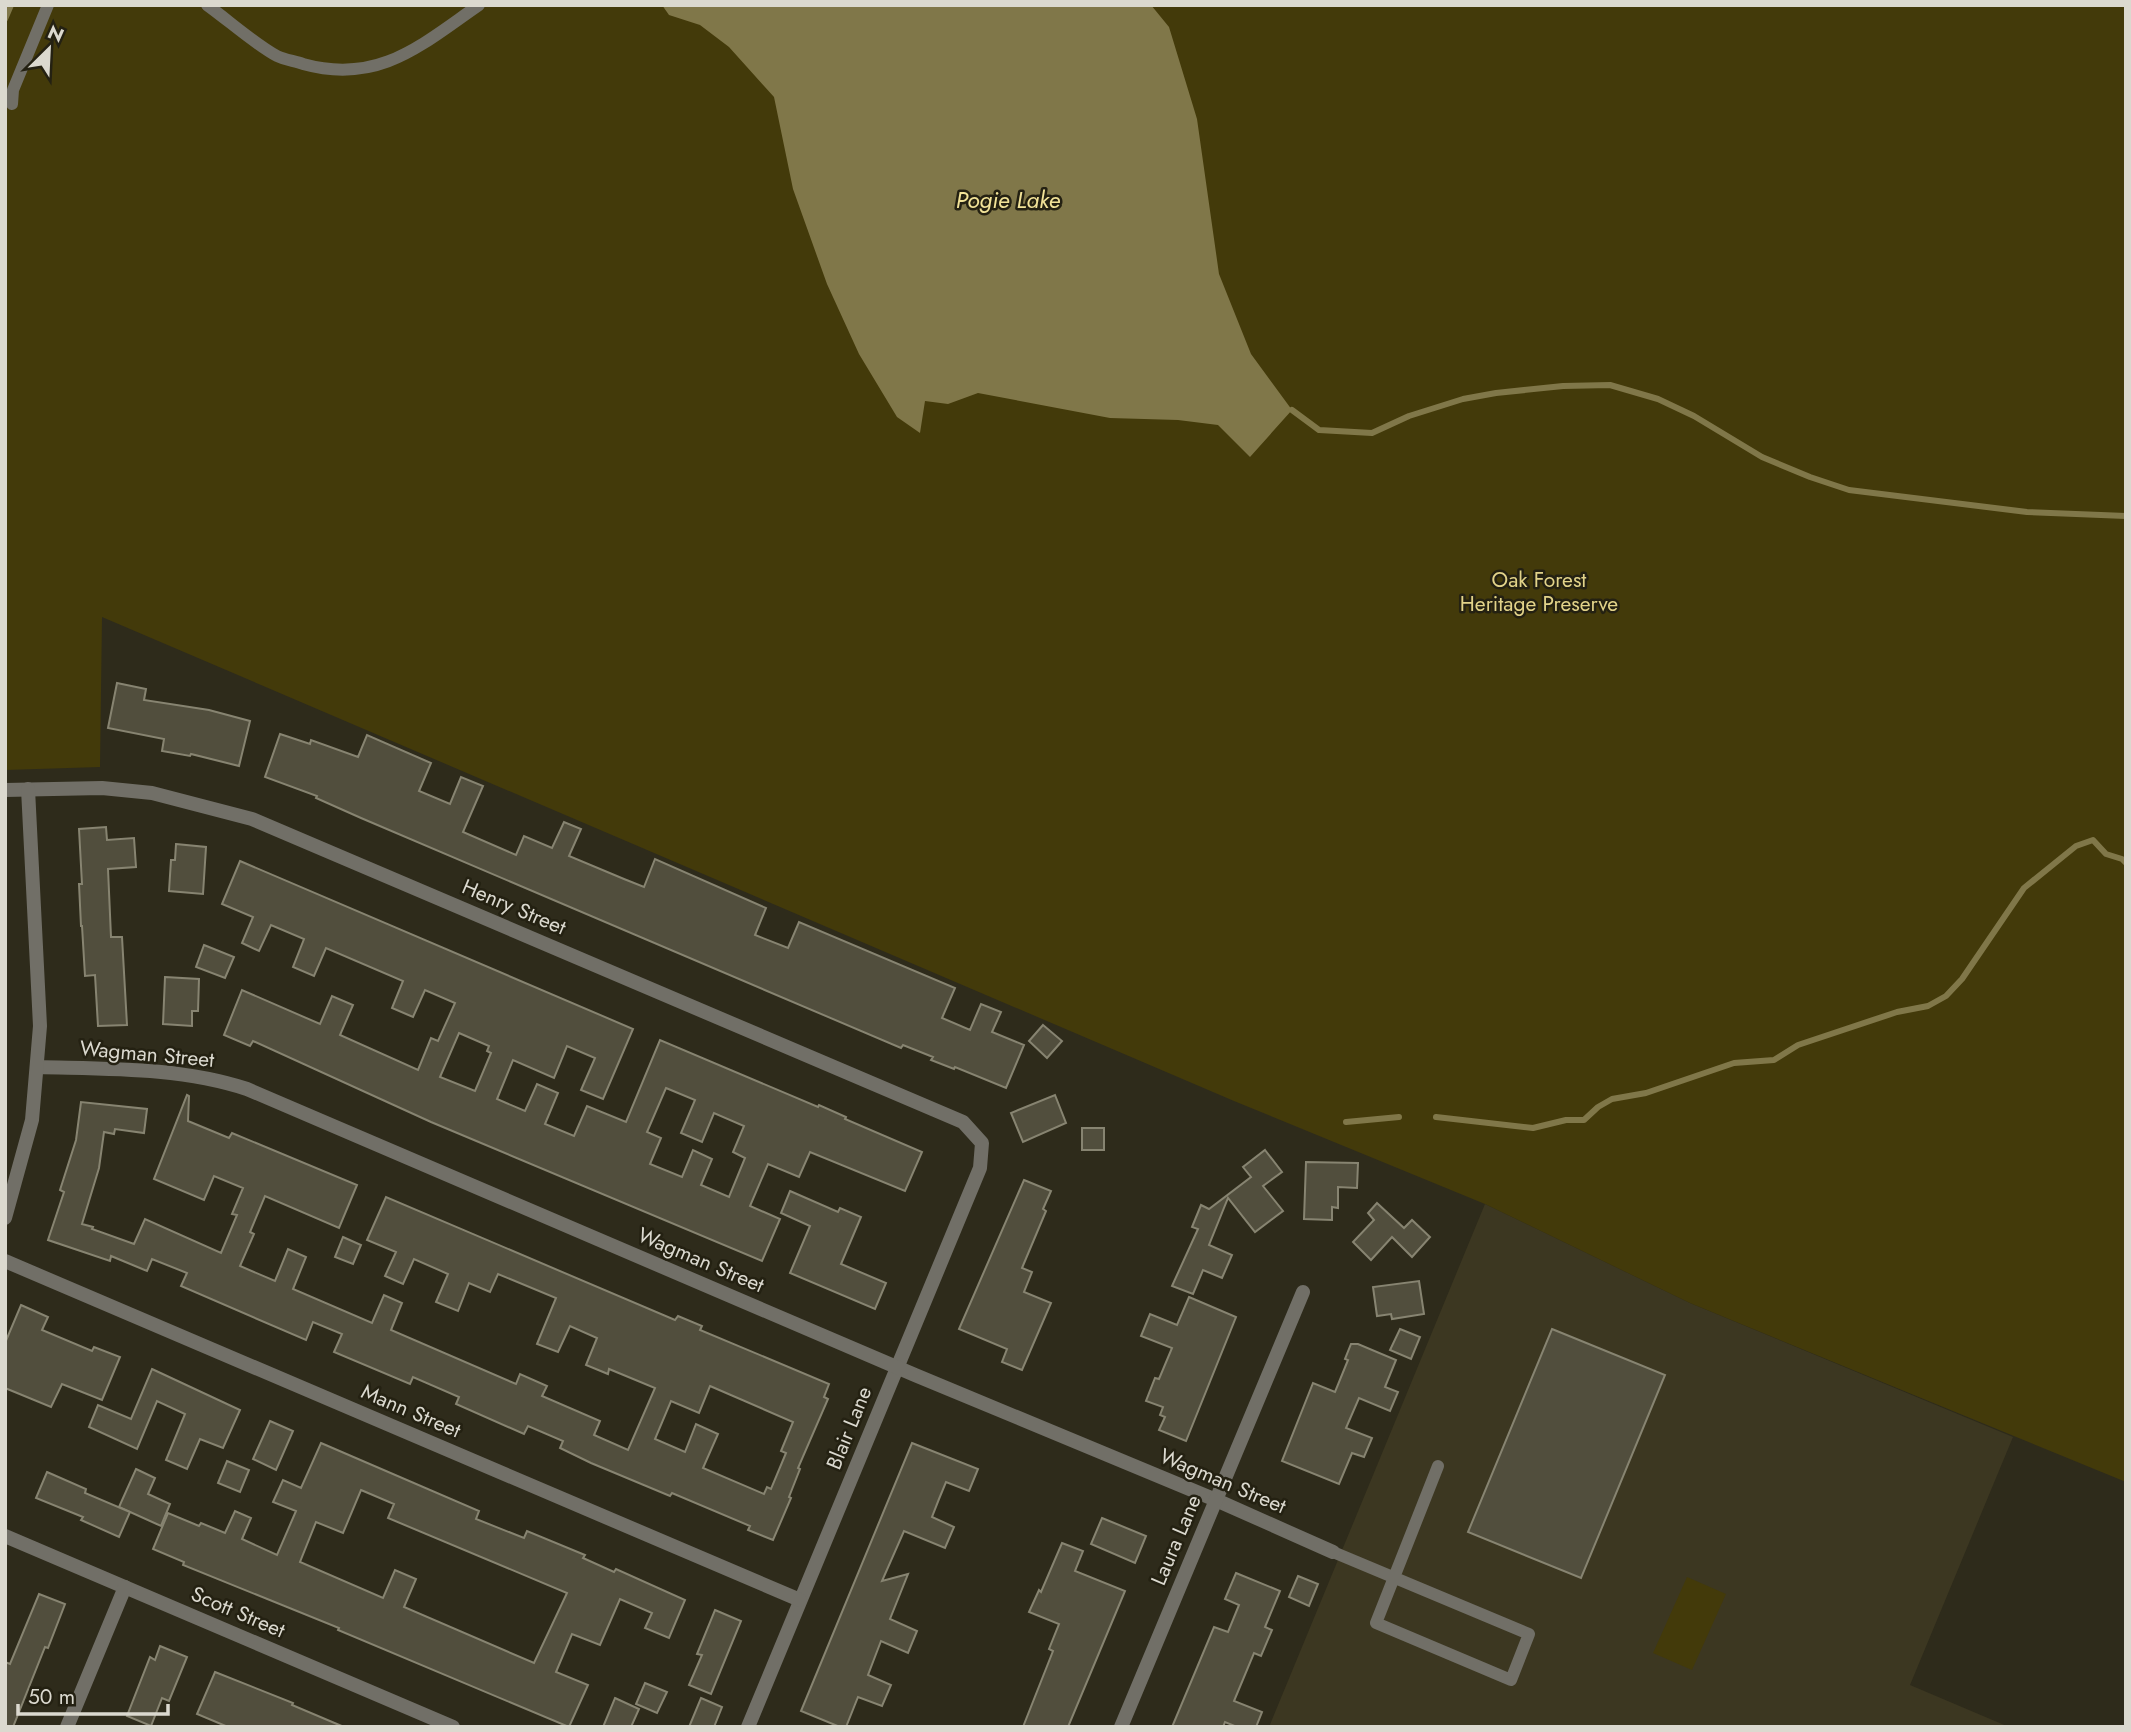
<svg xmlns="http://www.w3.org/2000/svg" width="2131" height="1732" font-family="Jost,sans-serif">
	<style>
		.built { fill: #3c3721 }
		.green { fill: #433a0a }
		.water { fill: #807749 }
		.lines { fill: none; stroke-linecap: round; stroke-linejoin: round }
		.stream { stroke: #807749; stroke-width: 6 }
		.building { fill: #514e3d; stroke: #878471; stroke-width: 2; fill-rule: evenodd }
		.lane { stroke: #716f67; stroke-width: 12 }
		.street { stroke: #716f67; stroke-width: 14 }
		.labels { text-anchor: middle; stroke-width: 5; stroke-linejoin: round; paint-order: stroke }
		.park-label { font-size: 21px; fill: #e2d389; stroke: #242112 }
		.street-label { font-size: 21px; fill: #dbd9cf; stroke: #242112 }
		.water-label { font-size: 23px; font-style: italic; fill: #f2e398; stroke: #242112 }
	</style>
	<rect width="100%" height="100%" fill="#2e2b1b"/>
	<!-- built -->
	<polygon class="built" points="1485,1204 1690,1303 2013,1437 1910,1685 2009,1727 1269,1727"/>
	<!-- green -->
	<g class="green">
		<polygon points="5,5 2126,5 2126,1482 1690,1303 1485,1204 1234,1101 102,617 100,767 5,770"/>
		<polygon points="1687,1577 1726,1594 1692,1670 1653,1653"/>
	</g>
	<!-- water -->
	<polygon class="water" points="662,5 1151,5 1169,27 1197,119 1219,274 1251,354 1292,410 1250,457 1218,425 1178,420 1110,418 978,393 948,404 925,401 920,433 897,417 859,354 827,284 793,189 774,97 729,47 700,25 669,15"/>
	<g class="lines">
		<!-- stream -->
		<g class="stream">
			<polyline points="5,19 11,5"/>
			<polyline points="1292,410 1319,430 1372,433 1409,416 1463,399 1496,393 1563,386 1610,385 1658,399 1694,416 1762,457 1810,477 1849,490 2027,512 2126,516"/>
			<polyline points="1436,1117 1533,1128 1566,1120 1584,1120 1598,1107 1612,1099 1646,1093 1734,1063 1774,1060 1798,1045 1897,1012 1928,1006 1946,996 1962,979 2024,888 2076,846 2093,840 2106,854 2122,859 2126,863"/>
			<polyline points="1346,1122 1399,1117"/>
		</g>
	</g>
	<!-- building -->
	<g class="building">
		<polygon points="117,683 146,689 144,700 209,710 250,721 239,766 191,754 190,756 162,751 164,739 108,728"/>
		<polygon points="280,734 310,744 311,740 358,757 367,735 431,763 419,791 450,804 461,777 483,786 463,832 516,855 524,836 552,848 564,822 581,829 569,856 624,879 644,887 655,859 766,908 755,935 788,948 799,922 955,988 942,1018 970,1030 981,1004 1001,1012 992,1032 1024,1045 1006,1088 955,1067 954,1069 931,1060 933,1057 903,1045 901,1048 361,818 316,798 317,796 265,777"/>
		<polygon points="106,827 107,840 134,838 136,867 108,869 111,937 122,937 127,1025 98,1026 95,975 85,976 82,926 81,926 79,884 82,884 79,829"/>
		<polygon points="176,844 206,847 203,894 169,891 171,860 175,860"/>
		<path d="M240 861 633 1029 603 1099 581 1090 595 1058 567 1046 554 1078 513 1060 497 1099 525 1111 537 1084 558 1093 545 1124 574 1136 587 1106 626 1122 660 1040 818 1107 819 1105 846 1117 845 1119 922 1152 905 1191 810 1152 799 1177 768 1164 750 1206 780 1219 762 1261 431 1122 253 1041 250 1046 224 1035 242 990 320 1024 332 996 353 1005 340 1035 418 1070 431 1038 438 1041 455 1003 425 990 413 1017 392 1008 403 981 326 948 314 976 293 967 304 939 271 925 259 951 242 943 253 917 222 904ZM459 1033 489 1046 487 1051 491 1053 475 1091 440 1077ZM666 1088 695 1100 681 1133 702 1142 714 1113 744 1126 733 1152 745 1158 729 1197 701 1185 712 1159 693 1150 682 1177 650 1164 661 1138 647 1132Z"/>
		<polygon points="204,945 234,957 225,978 196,967"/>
		<polygon points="165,977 199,979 198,1011 192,1011 192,1026 163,1024"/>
		<polygon points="1043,1025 1062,1041 1047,1058 1029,1041"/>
		<path d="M187 1095 189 1096 188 1121 229 1138 232 1133 357 1185 339 1228 265 1196 250 1232 254 1234 240 1266 275 1281 288 1249 306 1257 293 1289 372 1323 384 1295 402 1303 391 1330 516 1384 520 1374 547 1386 542 1396 600 1421 594 1435 628 1450 655 1388 609 1369 608 1374 586 1365 597 1338 570 1326 558 1352 537 1344 556 1298 498 1274 490 1292 469 1283 458 1311 436 1302 448 1274 414 1259 403 1284 385 1276 396 1252 367 1240 386 1197 675 1320 678 1316 702 1326 700 1330 829 1384 824 1397 828 1399 798 1468 800 1469 789 1497 791 1498 773 1540 748 1530 750 1526 672 1493 670 1496 591 1463 560 1448 563 1441 528 1426 524 1434 456 1404 459 1397 413 1377 410 1384 334 1352 342 1334 313 1322 306 1340 181 1286 187 1273 152 1259 147 1271 111 1256 110 1261 48 1240 64 1192 60 1190 76 1140 81 1102 147 1109 144 1133 115 1129 114 1134 104 1132 99 1168 82 1224 93 1227 92 1229 134 1244 145 1219 221 1253 237 1215 232 1214 243 1188 214 1176 204 1200 154 1179ZM710 1386 793 1422 781 1451 786 1453 771 1489 767 1487 764 1494 703 1468 718 1434 696 1424 685 1452 655 1439 671 1401 699 1413Z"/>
		<polygon points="1055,1095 1066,1123 1023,1142 1011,1113"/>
		<rect x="1082" y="1128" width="22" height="22"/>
		<polygon points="1265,1150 1282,1172 1263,1186 1283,1211 1255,1232 1228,1198 1209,1245 1232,1255 1222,1278 1203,1270 1193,1294 1172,1286 1198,1229 1192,1227 1201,1205 1209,1209 1251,1177 1243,1167"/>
		<polygon points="1306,1162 1358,1163 1357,1188 1338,1187 1338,1208 1332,1207 1332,1220 1304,1219"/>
		<polygon points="1024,1180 1051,1191 1043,1209 1046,1211 1022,1268 1032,1272 1024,1292 1051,1303 1022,1370 1002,1362 1007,1349 959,1329"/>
		<polygon points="790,1191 838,1212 840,1208 861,1217 841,1264 886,1283 875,1309 790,1273 810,1226 781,1213"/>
		<polygon points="1377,1203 1404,1228 1412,1220 1430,1237 1412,1257 1392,1237 1371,1260 1353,1242 1374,1220 1368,1213"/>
		<polygon points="343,1237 361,1245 353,1264 335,1257"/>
		<polygon points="1419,1281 1424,1314 1392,1319 1391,1314 1377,1316 1373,1287"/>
		<polygon points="1189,1297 1236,1317 1186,1441 1159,1430 1165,1417 1160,1415 1163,1407 1146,1401 1155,1378 1159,1379 1172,1348 1141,1336 1150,1314 1177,1325"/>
		<polygon points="21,1305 48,1317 42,1330 92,1351 94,1347 120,1357 102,1400 62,1384 51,1407 5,1388 5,1343"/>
		<polygon points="1400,1329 1420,1337 1411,1359 1390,1350"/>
		<polygon points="1552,1329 1665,1375 1581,1578 1468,1532"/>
		<polygon points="1351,1344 1358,1344 1396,1360 1385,1387 1398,1392 1390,1411 1359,1398 1346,1428 1372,1438 1364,1457 1352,1453 1339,1484 1282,1461 1313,1383 1335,1392 1348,1360 1345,1359"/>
		<polygon points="152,1369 240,1410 223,1448 200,1439 187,1469 166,1460 185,1414 157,1401 137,1449 89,1427 98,1405 131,1419"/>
		<polygon points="270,1421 293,1431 276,1470 253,1459"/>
		<path d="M321 1443 479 1511 476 1519 524 1538 527 1531 585 1555 583 1558 614 1572 616 1569 685 1600 669 1638 645 1628 652 1613 620 1599 600 1645 572 1634 556 1672 588 1685 569 1727 338 1630 339 1628 183 1565 184 1562 153 1549 168 1513 199 1526 201 1523 225 1533 235 1511 251 1518 242 1539 277 1555 296 1511 273 1502 283 1480 301 1488ZM361 1490 394 1504 388 1518 567 1593 534 1663 404 1607 416 1579 395 1570 383 1598 300 1562 316 1522 343 1533Z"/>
		<polygon points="912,1443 978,1469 969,1491 946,1482 939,1499 932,1517 954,1527 945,1548 904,1531 882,1581 908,1574 890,1619 917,1631 908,1653 881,1641 868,1675 891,1685 882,1706 858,1697 846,1727 840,1727 801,1711"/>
		<polygon points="227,1461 249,1470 240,1492 218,1483"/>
		<polygon points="136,1469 155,1478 148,1494 170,1504 161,1526 119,1507"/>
		<polygon points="47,1472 86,1489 85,1493 130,1512 119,1537 81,1520 83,1517 36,1498"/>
		<polygon points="1102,1518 1146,1536 1135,1563 1091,1544"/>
		<polygon points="1062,1543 1083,1551 1075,1571 1125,1591 1068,1727 1023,1727 1053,1651 1049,1649 1059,1624 1029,1612 1039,1590 1041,1592"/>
		<polygon points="1236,1573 1280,1591 1265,1627 1272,1630 1261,1656 1254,1653 1234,1701 1262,1712 1256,1727 1237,1727 1225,1722 1223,1727 1172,1727 1214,1627 1228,1632 1239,1605 1225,1599"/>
		<polygon points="1298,1576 1318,1584 1309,1606 1289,1597"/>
		<polygon points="39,1594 65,1604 48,1648 45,1647 13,1727 5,1727 5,1662 10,1664"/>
		<polygon points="715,1610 741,1621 711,1694 689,1685 702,1655 697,1654"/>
		<polygon points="160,1646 187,1657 169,1701 162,1698 151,1726 127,1716 150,1657 155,1660"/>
		<polygon points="215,1672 293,1703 292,1705 344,1727 228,1727 197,1714"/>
		<polygon points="645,1683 667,1692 657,1713 636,1704"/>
		<polygon points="615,1698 639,1709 631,1727 603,1727"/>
		<polygon points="701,1698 722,1707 714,1727 689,1727"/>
	</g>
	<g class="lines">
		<!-- lane -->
		<g class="lane">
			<path d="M207 5C228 20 256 45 277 56 285 60 295 61 303 64 379 85 421 45 479 5"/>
			<polyline points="12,104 13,90 48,5"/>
			<polyline points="1333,1552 1529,1634 1511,1680 1376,1623 1438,1466"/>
		</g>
		<!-- street -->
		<g class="street">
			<polyline points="5,790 102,788 152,793 252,819 963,1122 982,1143 980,1168 748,1727"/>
			<path d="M38 1067C107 1069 180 1067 247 1089L915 1375 1216 1500 1333 1552"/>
			<polyline points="5,1218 32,1120 40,1026 28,789"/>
			<polyline points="5,1261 800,1600"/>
			<polyline points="5,1536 453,1727"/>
			<polyline points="67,1727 125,1587"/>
			<polyline points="1121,1727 1303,1292"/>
		</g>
	</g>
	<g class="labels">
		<!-- park labels -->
		<g class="park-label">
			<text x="1539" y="587">Oak Forest<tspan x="1539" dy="24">Heritage Preserve</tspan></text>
		</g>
		<!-- street labels -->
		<g class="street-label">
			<text transform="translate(514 907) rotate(23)" y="7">Henry Street</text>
			<text transform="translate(147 1054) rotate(5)" y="7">Wagman Street</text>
			<text transform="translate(701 1260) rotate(23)" y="7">Wagman Street</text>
			<text transform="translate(411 1411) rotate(23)" y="7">Mann Street</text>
			<text transform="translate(849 1428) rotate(-68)" y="7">Blair Lane</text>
			<text transform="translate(1223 1481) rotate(23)" y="7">Wagman Street</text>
			<text transform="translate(1176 1540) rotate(-67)" y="7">Laura Lane</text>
			<text transform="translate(238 1612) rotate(23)" y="7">Scott Street</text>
		</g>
		<!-- water labels -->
		<g class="water-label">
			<text x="1008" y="208">Pogie Lake</text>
		</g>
	</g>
	<!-- border -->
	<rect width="2131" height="1732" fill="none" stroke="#dbd9cf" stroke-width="14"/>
	<!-- north arrow -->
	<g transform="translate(49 49) rotate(24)" stroke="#242112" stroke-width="5" paint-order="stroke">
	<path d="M0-5L12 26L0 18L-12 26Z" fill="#dbd9cf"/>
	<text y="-10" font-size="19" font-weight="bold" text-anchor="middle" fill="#dbd9cf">N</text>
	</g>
	<!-- scale -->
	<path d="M18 1704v10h150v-10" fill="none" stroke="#dbd9cf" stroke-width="3.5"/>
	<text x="28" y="1704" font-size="21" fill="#dbd9cf" stroke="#242112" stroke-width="5" paint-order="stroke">50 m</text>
</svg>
